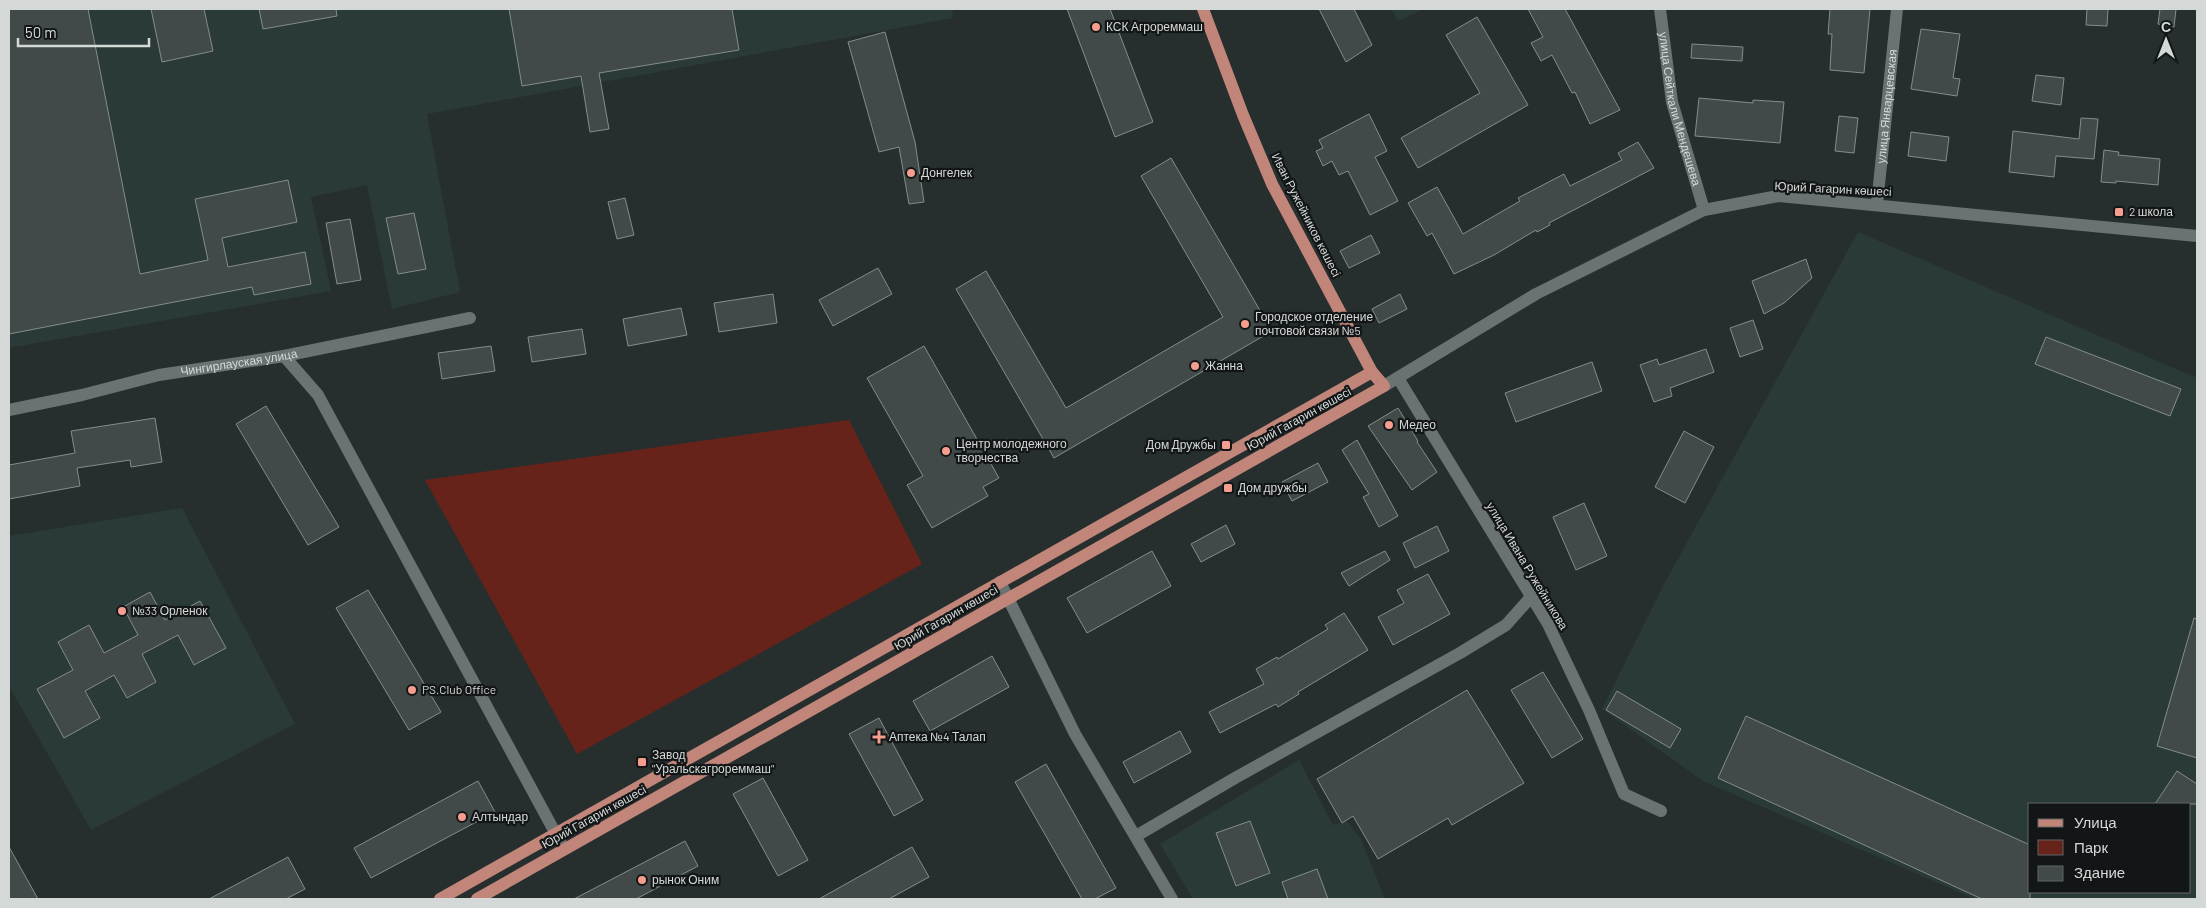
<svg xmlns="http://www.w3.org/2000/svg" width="2206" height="908" font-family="Barlow,sans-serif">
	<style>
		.built { fill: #2a3a38; fill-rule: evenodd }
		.green { fill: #67231a }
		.building { fill: #424a49; stroke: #838d8b }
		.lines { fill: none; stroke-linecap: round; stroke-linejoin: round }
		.minor { stroke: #6a7372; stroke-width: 12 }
		.major { stroke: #c2857a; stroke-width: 12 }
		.poi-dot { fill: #f59d8e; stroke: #131616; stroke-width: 2 }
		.labels { text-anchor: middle; stroke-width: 4.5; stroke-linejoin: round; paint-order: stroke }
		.poi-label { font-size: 12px; fill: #d4d9d8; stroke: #131616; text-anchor: start }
		.street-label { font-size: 12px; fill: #d4d9d8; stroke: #131616 }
	</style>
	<rect width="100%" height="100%" fill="#272f2e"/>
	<!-- built -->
	<g class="built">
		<polygon points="9,9 952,9 953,18 427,114 460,292 392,309 367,185 311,197 331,291 9,348"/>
		<polygon points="1391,9 1423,9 1398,21"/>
		<path d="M1858 232 2197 378V899H1975L1703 781 1602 709 1663 586ZM2030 804H2190V892H2030Z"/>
		<polygon points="182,508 295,724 91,830 9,686 9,536"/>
		<polygon points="1299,760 1333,825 1347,821 1361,839 1385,899 1193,899 1160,844"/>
	</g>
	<!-- green -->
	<polygon class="green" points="849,420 922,564 577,754 425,480"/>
	<!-- building -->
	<g class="building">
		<polygon points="9,9 88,9 140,274 208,260 195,199 288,180 297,222 222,238 228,267 305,252 311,284 254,295 252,287 9,334"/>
		<polygon points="151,9 204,9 213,51 162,62"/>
		<polygon points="259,9 336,9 337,16 263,29"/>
		<polygon points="509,9 732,9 739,50 599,73 609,129 590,132 581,76 522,86"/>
		<polygon points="1067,9 1110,9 1153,122 1115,137"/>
		<polygon points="1319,9 1354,9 1372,45 1346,62"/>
		<polygon points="1528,9 1565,9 1620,110 1590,124 1575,92 1572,93 1552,55 1541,61 1531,43 1543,37"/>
		<polygon points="1830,9 1870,9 1864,73 1830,70 1832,34 1828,34"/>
		<polygon points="2087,9 2108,9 2107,26 2086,25"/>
		<polygon points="2160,9 2176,9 2174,27 2158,24"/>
		<polygon points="1477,17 1528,105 1418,168 1401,138 1480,93 1446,35"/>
		<polygon points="1921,29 1960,34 1953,78 1960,79 1957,96 1911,89"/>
		<polygon points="885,32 915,142 924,202 909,204 899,147 879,152 848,42"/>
		<polygon points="1692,44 1743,47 1742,61 1691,58"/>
		<polygon points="2036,75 2064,78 2061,105 2032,101"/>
		<polygon points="1699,98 1753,103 1753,100 1784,102 1780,143 1695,136"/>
		<polygon points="1369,114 1387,151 1375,157 1398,201 1370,215 1348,171 1339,175 1332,161 1323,166 1316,151 1323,148 1319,140"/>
		<polygon points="1839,116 1858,118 1854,153 1835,151"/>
		<polygon points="2081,118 2098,119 2094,159 2056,156 2054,177 2009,172 2013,131 2079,139"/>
		<polygon points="1911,132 1949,137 1946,161 1908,156"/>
		<polygon points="1638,142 1654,168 1549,223 1550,225 1537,232 1536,230 1494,255 1454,274 1432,233 1427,236 1408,203 1437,187 1463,234 1520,201 1518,198 1564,174 1570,186 1622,160 1618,153"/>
		<polygon points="2104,150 2119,152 2118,155 2160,159 2158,185 2116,181 2116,183 2101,182"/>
		<polygon points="1171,158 1272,331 1054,458 956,289 986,271 1066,408 1223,317 1141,176"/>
		<polygon points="625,198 634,235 617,239 608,202"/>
		<polygon points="414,213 426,269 398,274 386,218"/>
		<polygon points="350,219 361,280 337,284 326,223"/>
		<polygon points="1371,235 1380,253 1349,268 1340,251"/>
		<polygon points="1806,259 1812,278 1784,303 1764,314 1752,281"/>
		<polygon points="878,268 892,294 833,326 819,300"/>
		<polygon points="773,294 777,323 719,332 714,303"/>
		<polygon points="1400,294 1407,309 1379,323 1372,309"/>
		<polygon points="681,308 687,335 628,346 623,319"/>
		<polygon points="1753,320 1763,349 1740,357 1730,328"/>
		<polygon points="582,329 586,354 532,362 528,337"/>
		<polygon points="2046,337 2181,389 2170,416 2035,364"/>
		<polygon points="491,346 495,371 442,379 438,353"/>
		<polygon points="924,346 999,478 983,487 988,496 932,528 907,485 923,476 867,378"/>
		<polygon points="1706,349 1714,372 1670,388 1672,396 1654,402 1640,365 1657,359 1659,365"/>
		<polygon points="1592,362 1602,391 1516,422 1505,393"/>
		<polygon points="266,406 339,527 308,545 236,424"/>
		<polygon points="1398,408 1418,441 1417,442 1437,472 1412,490 1368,426"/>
		<polygon points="155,418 162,462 131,467 130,460 77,468 80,486 9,499 9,465 75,453 71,431"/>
		<polygon points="1684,431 1714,447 1685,503 1655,487"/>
		<polygon points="1357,440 1398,516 1379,527 1363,497 1369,494 1342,450"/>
		<polygon points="1318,463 1328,482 1292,501 1282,482"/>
		<polygon points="1584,503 1607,556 1576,570 1553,517"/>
		<polygon points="1226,525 1235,544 1201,562 1191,544"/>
		<polygon points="1437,526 1449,551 1415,568 1403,543"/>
		<polygon points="1152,551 1171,586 1087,633 1067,598"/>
		<polygon points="1385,551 1390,560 1349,586 1341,573"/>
		<polygon points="1428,574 1450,614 1393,645 1378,617 1404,603 1397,590"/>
		<polygon points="368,590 441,712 409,730 336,608"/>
		<polygon points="150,592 165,620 200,601 226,648 194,665 178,635 142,654 156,682 127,698 114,675 85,691 100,718 64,738 37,689 73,670 58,642 89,625 104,653 138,635 123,607"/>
		<polygon points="1344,613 1368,650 1298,692 1299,694 1278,707 1276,704 1220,733 1209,712 1264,684 1256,669 1277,657 1278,659 1328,629 1325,625"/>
		<polygon points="2194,618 2197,619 2197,758 2157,746"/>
		<polygon points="992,656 1009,687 930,731 913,701"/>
		<polygon points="1543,672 1583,739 1552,758 1511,690"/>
		<polygon points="1467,690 1524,783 1452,825 1448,818 1378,859 1353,816 1342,823 1317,779"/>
		<polygon points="1617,691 1681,729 1670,748 1606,710"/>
		<polygon points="1746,716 2030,845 2030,899 1982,899 1718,778"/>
		<polygon points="879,718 923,800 894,816 849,734"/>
		<polygon points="1180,731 1191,752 1134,783 1123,762"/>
		<polygon points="1046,764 1116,888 1095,899 1082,899 1015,782"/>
		<polygon points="2177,771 2197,784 2197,804 2155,804"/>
		<polygon points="763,778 808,860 778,876 733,794"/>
		<polygon points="478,781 495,812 371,878 354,848"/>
		<polygon points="1250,821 1270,873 1236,886 1216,833"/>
		<polygon points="685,841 698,866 636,899 574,899"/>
		<polygon points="9,847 38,899 9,899"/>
		<polygon points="912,847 929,877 889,899 819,899"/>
		<polygon points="288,857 305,889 286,899 209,899"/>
		<polygon points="1317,869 1328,899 1288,899 1282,882"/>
	</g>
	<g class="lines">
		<!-- minor -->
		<g class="minor">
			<path id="s1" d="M1660 9 1672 102 1704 210"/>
			<path id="s2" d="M1877 204 1897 9"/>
			<polyline points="284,356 318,395 564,849"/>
			<polyline points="1398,378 1548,624 1589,710 1624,794 1661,811"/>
			<polyline points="1384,386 1536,294 1704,210 1778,196 2197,236"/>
			<path id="s3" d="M9 410 82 395 159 375 284 356 470 318"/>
			<polyline points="1000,582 1075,734 1172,899"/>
			<polyline points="1136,836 1235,778 1460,653 1506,625 1531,597"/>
		</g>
		<!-- major -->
		<g class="major">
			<polyline points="440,899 1372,372"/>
			<polyline points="477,899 1384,386 1372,372 1272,184 1243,115 1203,9"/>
		</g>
	</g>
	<!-- markers -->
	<g class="poi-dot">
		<circle cx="1096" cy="27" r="5"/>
		<circle cx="911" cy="173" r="5"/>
		<rect x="2114" y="207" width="10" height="10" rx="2.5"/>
		<circle cx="1245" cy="324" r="5"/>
		<circle cx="1195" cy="366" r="5"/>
		<circle cx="1389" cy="425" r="5"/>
		<rect x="1221" y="440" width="10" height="10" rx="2.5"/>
		<circle cx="946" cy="451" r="5"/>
		<rect x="1223" y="483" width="10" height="10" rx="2.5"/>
		<circle cx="122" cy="611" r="5"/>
		<circle cx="412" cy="690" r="5"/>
		<path d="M876.5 729.5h5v5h5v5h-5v5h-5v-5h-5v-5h5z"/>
		<rect x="637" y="757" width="10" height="10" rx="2.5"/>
		<circle cx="462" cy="817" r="5"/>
		<circle cx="642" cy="880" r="5"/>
	</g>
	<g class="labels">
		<!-- poi labels -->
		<g class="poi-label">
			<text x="1106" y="31">КСК Агрореммаш</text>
			<text x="921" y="177">Донгелек</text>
			<text x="2129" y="216">2 школа</text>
			<text x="1255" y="321">Городское отделение<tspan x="1255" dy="14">почтовой связи №5</tspan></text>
			<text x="1205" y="370">Жанна</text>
			<text x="1399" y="429">Медео</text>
			<text x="956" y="448">Центр молодежного<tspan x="956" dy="14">творчества</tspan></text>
			<text x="1216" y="449" text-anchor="end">Дом Дружбы</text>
			<text x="1238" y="492">Дом дружбы</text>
			<text x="132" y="615">№33 Орленок</text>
			<text x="422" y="694">PS.Club Office</text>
			<text x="889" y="741">Аптека №4 Талап</text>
			<text x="652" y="759">Завод<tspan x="652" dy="14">"Уральскагрореммаш"</tspan></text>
			<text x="472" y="821">Алтындар</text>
			<text x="652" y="884">рынок Оним</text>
		</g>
		<!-- street labels -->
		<g class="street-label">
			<text dy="4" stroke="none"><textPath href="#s2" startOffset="98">улица Январцевская</textPath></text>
			<text dy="4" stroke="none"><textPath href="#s1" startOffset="102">улица Сейткали Мендешева</textPath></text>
			<text transform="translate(1833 189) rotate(3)" y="4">Юрий Гагарин көшесі</text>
			<text transform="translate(1306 215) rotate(63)" y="4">Иван Ружейников көшесі</text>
			<text dy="4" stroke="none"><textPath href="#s3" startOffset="235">Чингирлауская улица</textPath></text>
			<text transform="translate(1299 419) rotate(-29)" y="4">Юрий Гагарин көшесі</text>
			<text transform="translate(1527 566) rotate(59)" y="4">улица Ивана Ружейникова</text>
			<text transform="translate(946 618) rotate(-30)" y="4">Юрий Гагарин көшесі</text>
			<text transform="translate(594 817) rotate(-29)" y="4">Юрий Гагарин көшесі</text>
		</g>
	</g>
	<!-- border -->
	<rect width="2206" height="908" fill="none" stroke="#d4d9d8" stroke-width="20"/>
	<!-- legend -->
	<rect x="2028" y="803" width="162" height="90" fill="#131616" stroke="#606464"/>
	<rect x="2038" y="819" width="25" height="8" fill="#c2857a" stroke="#606464"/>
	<text x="2074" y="828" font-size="15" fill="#d4d9d8">Улица</text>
	<rect x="2038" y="840" width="25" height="15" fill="#67231a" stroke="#606464"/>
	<text x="2074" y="853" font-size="15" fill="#d4d9d8">Парк</text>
	<rect x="2038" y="866" width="25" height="15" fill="#424a49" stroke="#606464"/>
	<text x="2074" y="878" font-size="15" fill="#d4d9d8">Здание</text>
	<!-- north arrow -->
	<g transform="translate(2166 40)" stroke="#131616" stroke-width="4" paint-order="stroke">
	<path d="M0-4L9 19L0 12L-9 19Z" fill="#d4d9d8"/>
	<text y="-8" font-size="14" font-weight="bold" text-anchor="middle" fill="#d4d9d8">С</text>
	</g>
	<!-- scale -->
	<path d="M18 38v8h131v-8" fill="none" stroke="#d4d9d8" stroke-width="2.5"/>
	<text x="25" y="38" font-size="15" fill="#d4d9d8" stroke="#131616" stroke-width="4" paint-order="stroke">50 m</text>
</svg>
